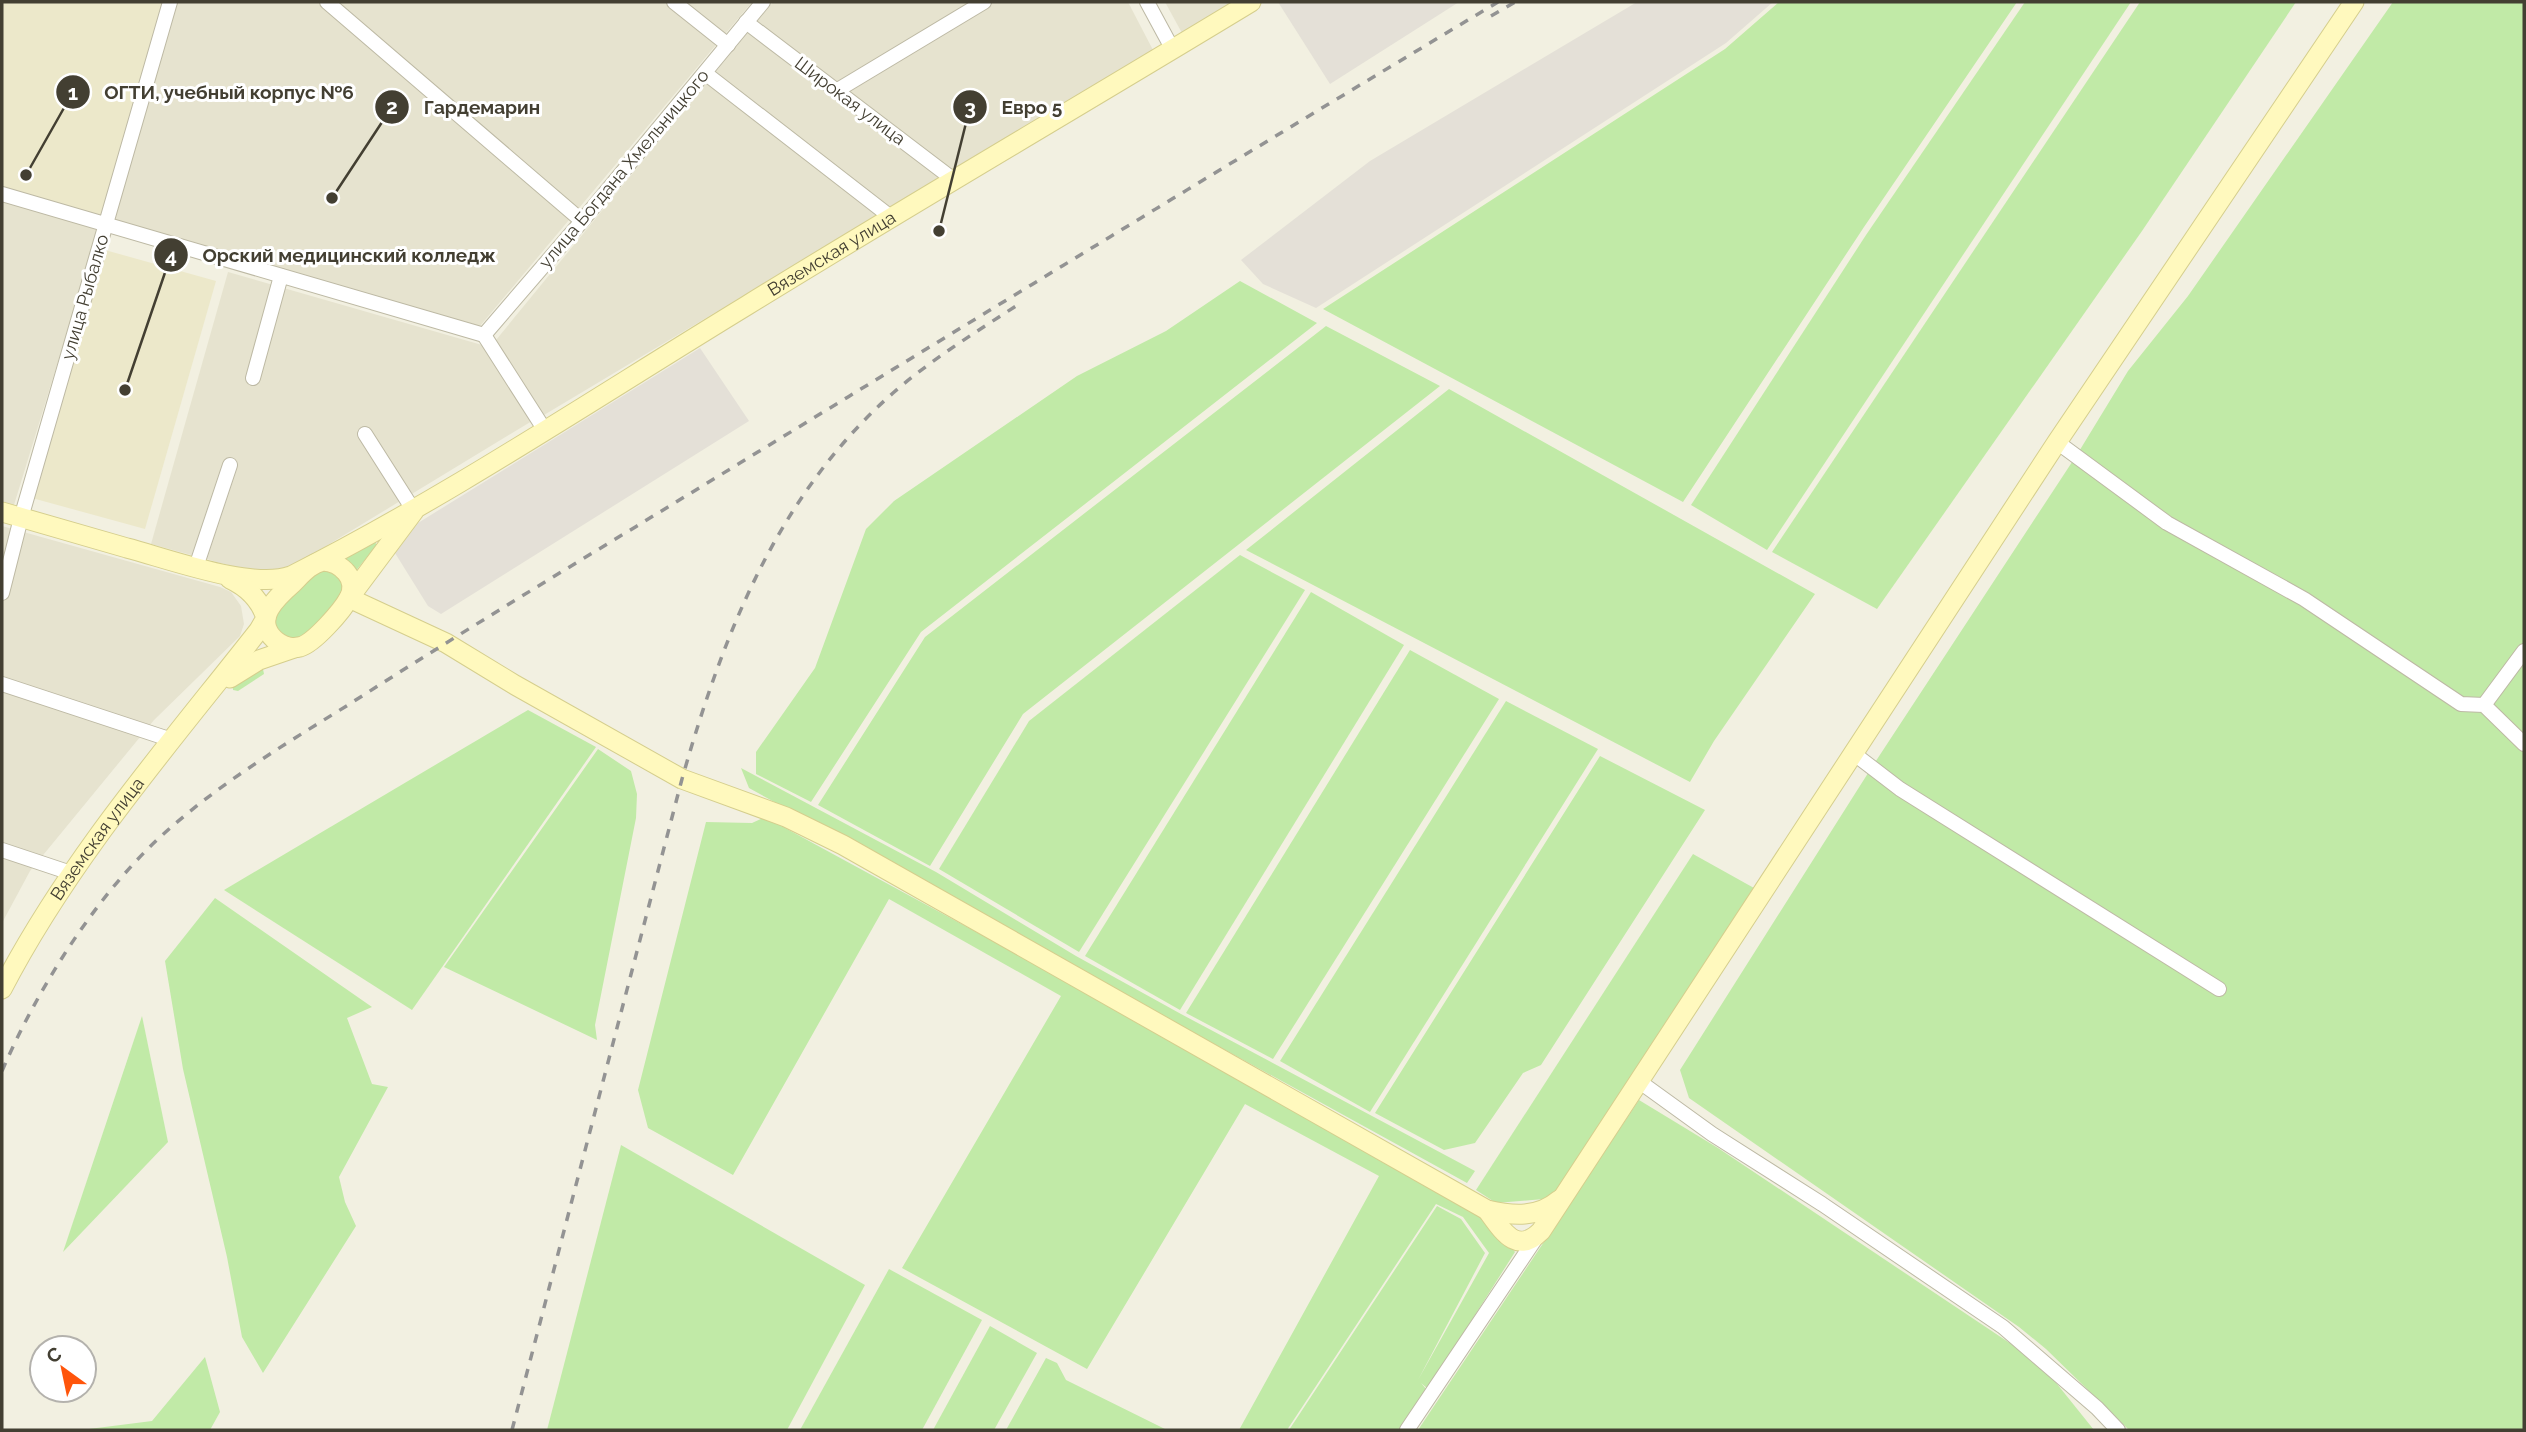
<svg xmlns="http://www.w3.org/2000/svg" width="2526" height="1432" font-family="Raleway,sans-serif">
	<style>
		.residential { fill: #e6e3cf }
		.industrial { fill: #e4e0d7 }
		.education { fill: #ece8ca }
		.green { fill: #c1eaa7 }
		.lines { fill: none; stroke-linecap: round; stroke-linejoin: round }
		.minor-casing { stroke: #bdb9a4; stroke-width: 16 }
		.secondary-casing { stroke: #d5ce8d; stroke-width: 21 }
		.minor { stroke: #fff; stroke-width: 14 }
		.secondary { stroke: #fff9be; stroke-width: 19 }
		.rail { stroke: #939393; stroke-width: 3.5; stroke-dasharray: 9 9; stroke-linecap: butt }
		.labels { text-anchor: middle; stroke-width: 6; stroke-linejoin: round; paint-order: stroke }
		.street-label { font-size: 18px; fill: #433f32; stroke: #fff }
		.leader { fill: none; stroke: #433f32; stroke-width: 2.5 }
		.callout-dot { fill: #433f32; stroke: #fff; stroke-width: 2.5 }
		.mark-label { font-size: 21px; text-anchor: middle; font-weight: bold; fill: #fff }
		.callout-label { font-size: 19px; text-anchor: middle; font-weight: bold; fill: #433f32; stroke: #fff; stroke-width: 6; stroke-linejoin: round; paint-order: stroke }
	</style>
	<rect width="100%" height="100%" fill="#f2f0e1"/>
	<!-- residential -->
	<g class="residential">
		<polygon points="2,2 752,2 480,326 102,218 14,505 2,502"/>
		<polygon points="773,2 1128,2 1153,50 544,415 496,340"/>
		<polygon points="1165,2 1232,2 1182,33"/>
		<polygon points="228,272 482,345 532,421 280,574 250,571 151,544"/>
		<polygon points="2,526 220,587 231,592 241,606 244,624 240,636 154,720 30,871 2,923"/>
	</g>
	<!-- industrial -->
	<g class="industrial">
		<polygon points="1278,2 1459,2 1330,84"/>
		<polygon points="1637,2 1773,2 1726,43 1316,308 1263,284 1241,260 1370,161"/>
		<polygon points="700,348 749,421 441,614 428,606 395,553 418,523"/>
	</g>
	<!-- education -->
	<g class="education">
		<polygon points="2,2 162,2 102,217 2,188"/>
		<polygon points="105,250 216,281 145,529 32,498"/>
	</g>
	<!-- green -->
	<g class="green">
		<polygon points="1779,2 2017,2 1864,227 1683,502 1323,309 1725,49"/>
		<polygon points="2025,2 2131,2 1767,550 1691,505 1866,235"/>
		<polygon points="2140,2 2296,2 2142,231 1877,609 1772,552"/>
		<polygon points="2393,2 2524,2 2524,1430 2129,1430 2046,1349 2019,1327 1689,1098 1680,1070 1870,770 2078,453 2128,371 2188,296"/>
		<polygon points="1240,281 1317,323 921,632 811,802 756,774 756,752 815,668 866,529 894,501 1077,376 1166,331"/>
		<polygon points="1326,326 1440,386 1023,714 930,866 818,805 925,637"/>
		<polygon points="1449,389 1815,594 1714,741 1690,782 1246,550"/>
		<polygon points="374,541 377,545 354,573 340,559"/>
		<polygon points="1240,555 1305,590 1079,952 939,869 1029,721"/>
		<polygon points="318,570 339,572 345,590 311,633 298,640 283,636 274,623 274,614"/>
		<polygon points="1311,592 1404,645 1180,1010 1085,956"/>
		<polygon points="1410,650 1499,699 1273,1059 1186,1013"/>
		<polygon points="263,669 264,674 238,691 233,690 233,685"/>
		<polygon points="1506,701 1598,749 1370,1112 1280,1061"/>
		<polygon points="528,710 596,747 412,1010 224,890"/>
		<polygon points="598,749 631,771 637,794 636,818 595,1025 597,1040 444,967"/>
		<polygon points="1600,756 1705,810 1541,1065 1523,1073 1475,1143 1444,1150 1375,1113"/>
		<polygon points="741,768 936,872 1076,956 1181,1014 1475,1171 1467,1183 749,788"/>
		<polygon points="765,817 1204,1056 1486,1214 1515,1252 1428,1389 1421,1383 1427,1390 1400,1430 1289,1430 1437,1206 1461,1219 1485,1253 1418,1380 1489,1253 1463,1217 1436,1204 1287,1430 1239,1430 1379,1176 1245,1104 1087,1369 902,1268 1061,996 889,899 733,1175 648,1128 638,1090 706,822 752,823"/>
		<polygon points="1693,854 1754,888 1555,1198 1496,1203 1476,1190"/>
		<polygon points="215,898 372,1007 347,1018 372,1084 388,1087 339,1177 345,1202 356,1226 263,1373 242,1337 227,1257 183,1069 165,961"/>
		<polygon points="142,1016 168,1142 63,1252"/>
		<polygon points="1639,1100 1718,1148 2041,1364 2094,1430 1418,1430"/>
		<polygon points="621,1145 865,1285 787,1430 547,1430"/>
		<polygon points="889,1269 982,1320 922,1430 800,1430"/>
		<polygon points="990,1326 1037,1353 994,1430 933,1430"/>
		<polygon points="205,1357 220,1412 210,1430 81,1430 152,1421"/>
		<polygon points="1046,1358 1057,1363 1066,1380 1167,1430 1006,1430"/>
	</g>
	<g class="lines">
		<!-- minor casing -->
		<g class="minor-casing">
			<g id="minor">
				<polyline points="327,2 582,221"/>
				<polyline points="674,2 728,45"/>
				<polyline points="1147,2 1173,50"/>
				<polyline points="746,22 954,180"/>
				<polyline points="705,73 892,218"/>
				<polyline points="836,91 984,2"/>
				<polyline points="2,194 484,335"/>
				<polyline points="484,335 582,221 763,2"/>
				<polyline points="484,335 546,432"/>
				<polyline points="253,378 281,276"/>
				<polyline points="365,434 414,511"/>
				<polyline points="2057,442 2167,523 2304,599 2461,704 2484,705 2524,744"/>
				<polyline points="196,567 230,465"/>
				<polyline points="2,593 21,518 170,2"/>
				<polyline points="2,684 172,740"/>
				<polyline points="2484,705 2524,651"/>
				<polyline points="1853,753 1900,789 2219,989"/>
				<polyline points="2,850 71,873"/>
				<polyline points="1640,1082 1712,1134 1822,1204 2003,1327 2097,1408 2118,1430"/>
				<polyline points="1407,1430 1538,1235"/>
			</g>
		</g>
		<!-- secondary casing -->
		<g class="secondary-casing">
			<g id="secondary">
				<path d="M414 511 349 598 446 643 515 685 682 779 786 817 843 845 1487 1210C1513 1216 1538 1218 1559 1200"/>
				<path id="s1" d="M2 512C44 524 86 536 127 548 169 559 252 590 291 576 449 496 595 398 746 306 913 203 1083 104 1251 2"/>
				<path d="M323 561C341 562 359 579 349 598 342 611 314 643 300 647 291 649 282 646 275 640 252 619 277 597 293 583 302 574 310 564 323 561Z"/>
				<polyline points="230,678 259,660 297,647"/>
				<path id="s2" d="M2 989C70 858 168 746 259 630L266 618C260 599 247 587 230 579"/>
				<path d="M1487 1210C1502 1230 1516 1256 1541 1231L2057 442 2354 2"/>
			</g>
		</g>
		<!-- minor -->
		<use href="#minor" class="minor"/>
		<!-- secondary -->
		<use href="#secondary" class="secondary"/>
		<!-- rail -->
		<g class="rail">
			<polyline points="1491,16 1515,2"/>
			<path d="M2 1071C37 990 93 900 158 839 215 786 282 746 348 705 440 646 533 589 627 532 917 355 1206 177 1498 2"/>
			<path d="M512 1430 682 779C723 635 777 495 893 393 932 359 976 332 1019 304"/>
		</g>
	</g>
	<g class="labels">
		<!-- street labels -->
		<g class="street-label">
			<text transform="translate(850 101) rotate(37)" y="6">Широкая улица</text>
			<text transform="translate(624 169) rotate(-50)" y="6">улица Богдана Хмельницкого</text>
			<text dy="6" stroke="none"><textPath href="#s1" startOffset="928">Вяземская улица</textPath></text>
			<text transform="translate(85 297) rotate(-74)" y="6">улица Рыбалко</text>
			<text dy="6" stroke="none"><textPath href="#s2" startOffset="178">Вяземская улица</textPath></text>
		</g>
	</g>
	<!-- callouts -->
	<path class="leader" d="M26 175L73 92M332 198L392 107M939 231L970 107M125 390L171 255"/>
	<g class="callout-dot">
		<circle cx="26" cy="175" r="7"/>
		<circle cx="332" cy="198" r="7"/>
		<circle cx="939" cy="231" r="7"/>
		<circle cx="125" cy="390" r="7"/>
		<circle cx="73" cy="92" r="18"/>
		<circle cx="392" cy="107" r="18"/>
		<circle cx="970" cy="107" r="18"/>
		<circle cx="171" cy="255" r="18"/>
	</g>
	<g class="mark-label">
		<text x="73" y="100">1</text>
		<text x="392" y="114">2</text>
		<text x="970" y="115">3</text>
		<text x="171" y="263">4</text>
	</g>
	<g class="callout-label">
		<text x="229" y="99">ОГТИ, учебный корпус №6</text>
		<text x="482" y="114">Гардемарин</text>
		<text x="1032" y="114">Евро 5</text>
		<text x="349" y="262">Орский медицинский колледж</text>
	</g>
	<!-- border -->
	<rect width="2526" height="1432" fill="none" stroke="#433f32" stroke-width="7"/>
	<!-- north arrow -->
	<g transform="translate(63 1369) rotate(327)"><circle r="33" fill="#ffffff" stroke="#b4b2ad" stroke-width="2"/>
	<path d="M0-5L12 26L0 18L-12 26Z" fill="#ff550b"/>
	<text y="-10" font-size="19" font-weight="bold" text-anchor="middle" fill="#433f32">С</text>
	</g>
</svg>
